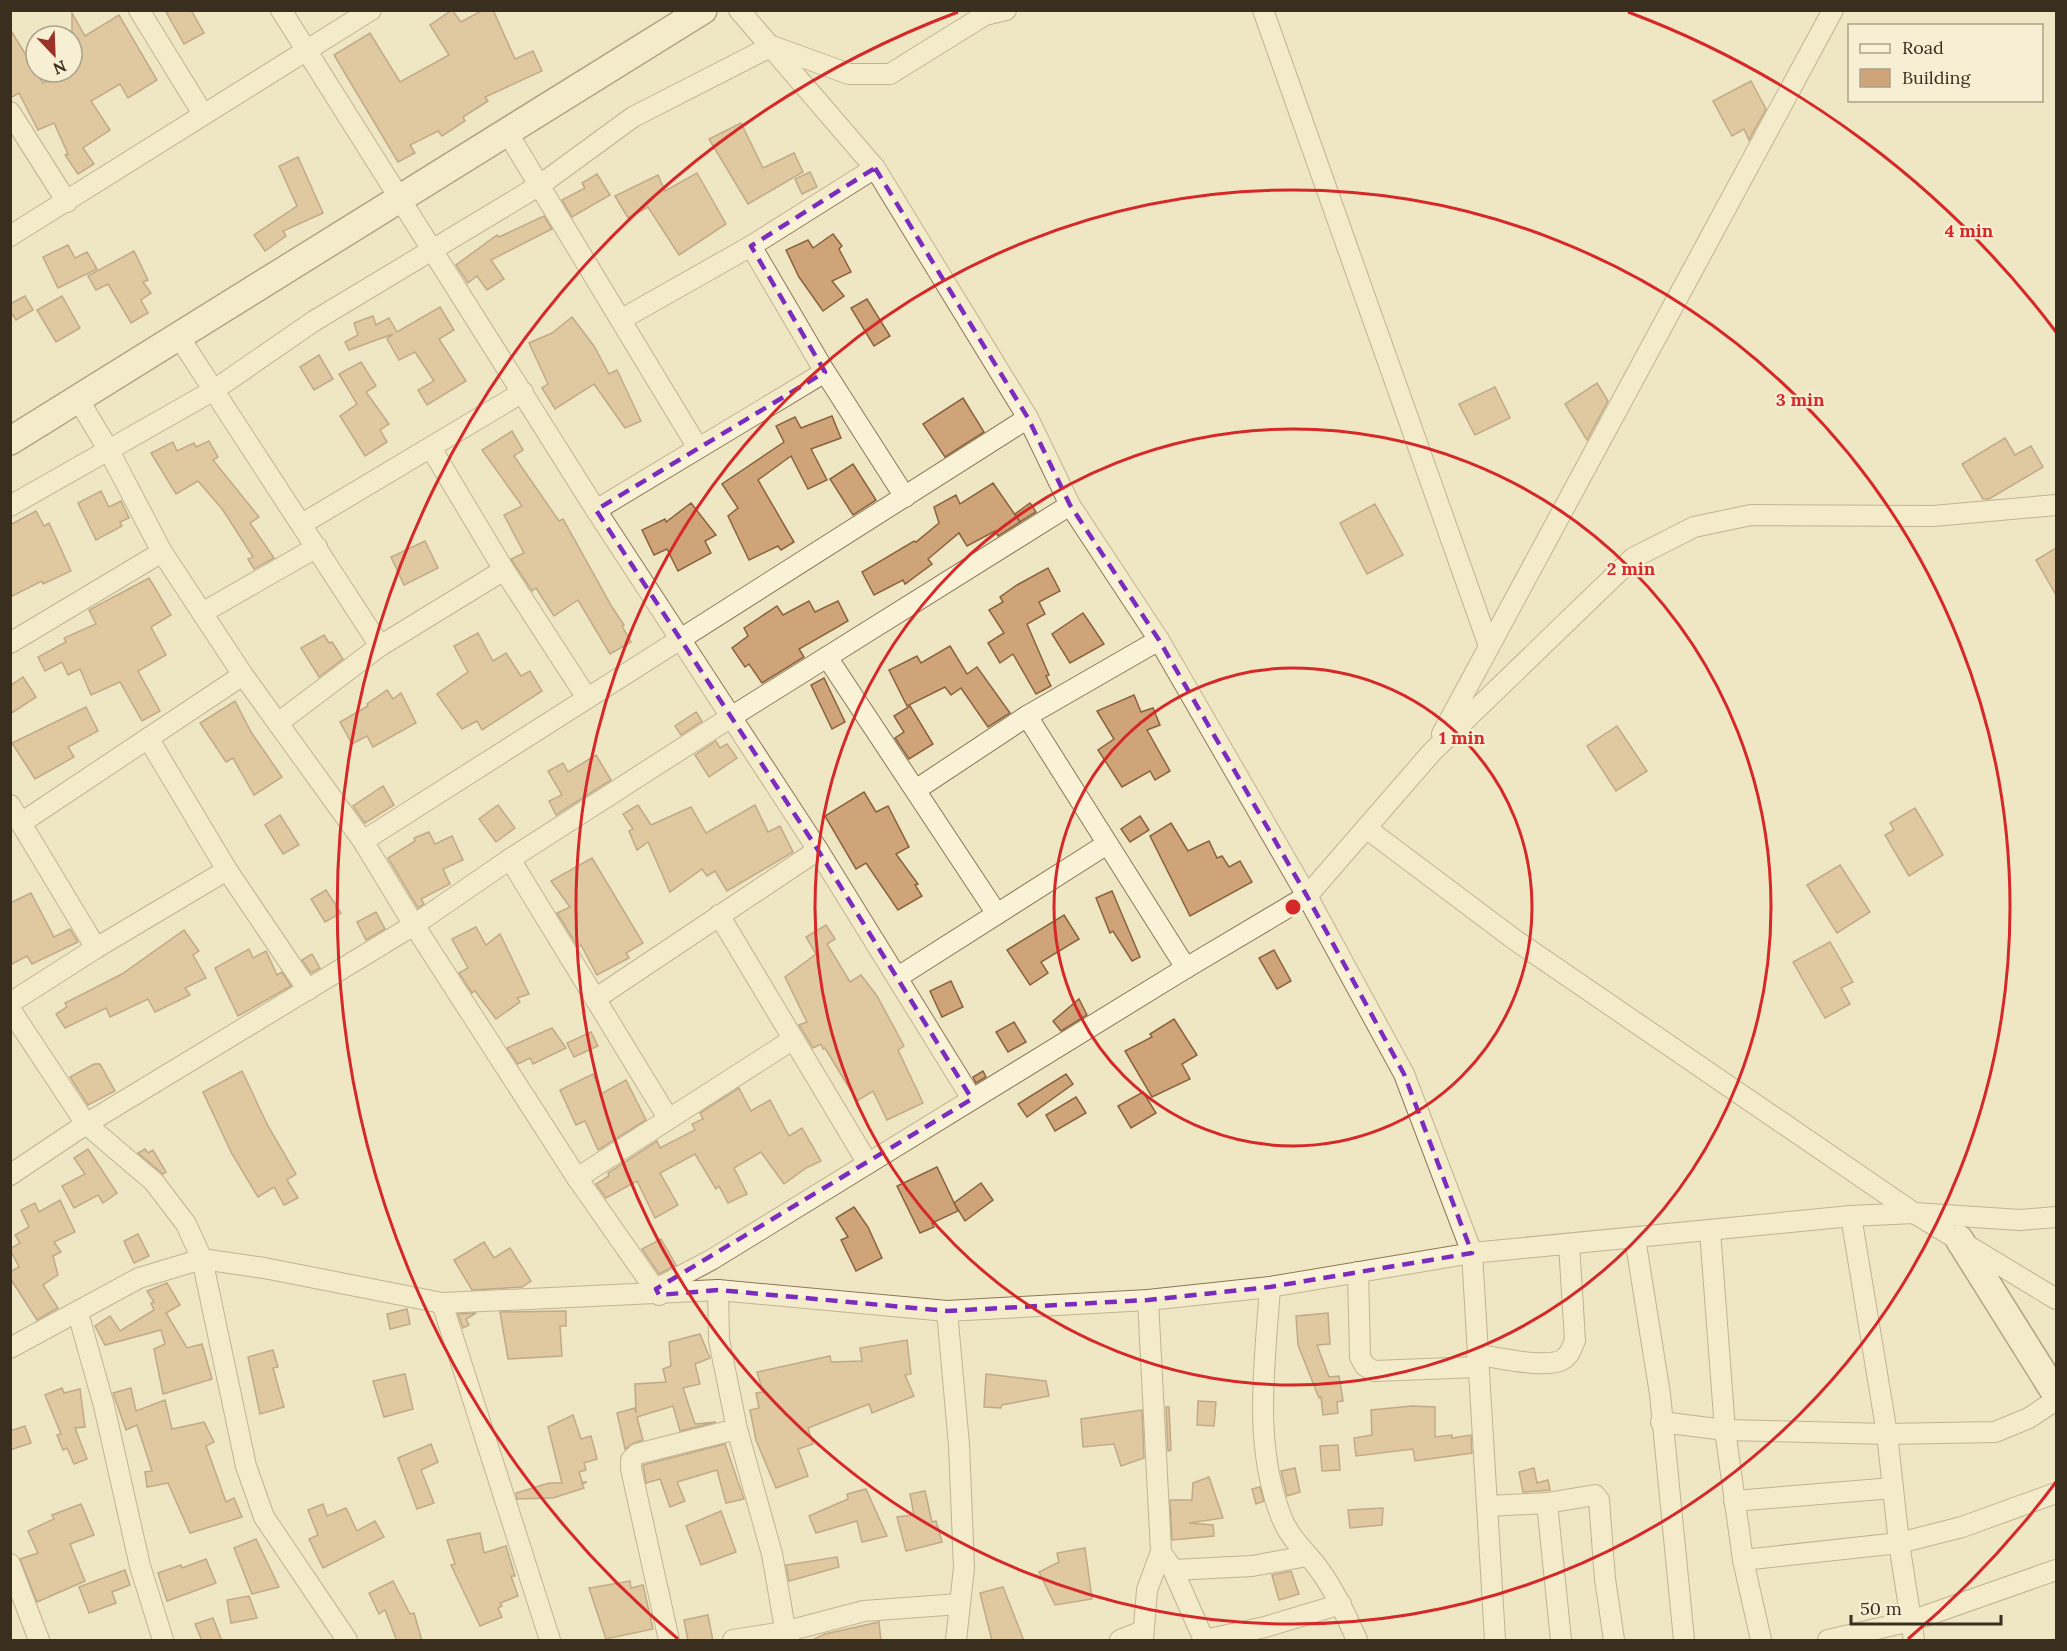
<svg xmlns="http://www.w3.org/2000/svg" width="2067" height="1651" font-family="Lora,serif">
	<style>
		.building { fill: #cfa478; stroke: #8a633e; stroke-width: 1.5 }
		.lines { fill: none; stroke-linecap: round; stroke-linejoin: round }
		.street-casing { stroke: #8a7859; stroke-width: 22 }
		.secondary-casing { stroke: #6c593c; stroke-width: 30 }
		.street { stroke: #faf2d6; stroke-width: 20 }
		.secondary { stroke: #faf2d6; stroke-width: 27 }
		.marked { fill: none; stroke: #7b2cbf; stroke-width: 4.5; stroke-dasharray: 12 8; stroke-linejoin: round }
		.ring { fill: none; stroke: #d62828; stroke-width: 3 }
		.centre { fill: #d62828; stroke: #f7efd3; stroke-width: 3 }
		.ring-label { font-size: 18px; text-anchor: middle; font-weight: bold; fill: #d62828; stroke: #f7efd3; stroke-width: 4.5; stroke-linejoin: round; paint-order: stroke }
	</style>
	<rect width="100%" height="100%" fill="#efe6c3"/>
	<!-- building -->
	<g class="building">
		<polygon points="165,10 191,10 204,33 184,44"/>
		<polygon points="452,10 461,22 483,10 493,10 515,59 533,51 542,71 485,97 488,101 463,117 465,121 442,136 438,131 410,145 415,153 398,162 334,55 370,33 400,82 449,55 430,25"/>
		<polygon points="72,13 85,36 119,15 157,80 128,98 120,84 91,101 110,130 83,148 94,164 78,174 65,155 68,154 54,123 38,130 19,93 10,98 10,29 43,83 63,72 72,72"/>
		<polygon points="1751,81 1766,109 1749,140 1744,129 1732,136 1713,101"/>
		<polygon points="741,123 763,168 794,153 803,172 748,204 709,139"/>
		<polygon points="298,157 323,213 283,231 286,236 265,251 254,235 297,206 279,166"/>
		<polygon points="810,172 817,187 802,194 795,179"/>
		<polygon points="697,173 726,224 679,255 648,207 628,218 615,196 658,175 665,191"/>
		<polygon points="597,174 610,195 572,217 562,200 585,188 582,183"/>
		<polygon points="544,216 552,229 491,260 504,279 487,290 477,276 468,283 456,265 497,235 499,237"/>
		<polygon points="833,234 842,246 839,249 851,272 832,281 844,296 823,311 799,277 786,250 808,240 813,248"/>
		<polygon points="68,245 75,258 87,252 97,269 58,288 43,257"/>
		<polygon points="134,251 148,280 143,282 151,293 141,300 148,313 131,323 108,284 96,290 88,276"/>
		<polygon points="25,296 33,310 16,320 10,311 10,304"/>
		<polygon points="62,296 80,328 56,342 37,310"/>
		<polygon points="867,299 890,336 874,346 851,308"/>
		<polygon points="440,307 454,330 439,339 466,381 427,405 418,390 434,381 415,352 399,360 387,339 393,334 349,350 345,342 358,335 354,323 373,316 376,325 389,318 397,332"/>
		<polygon points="572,317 594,346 609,374 617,370 641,421 625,428 594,384 555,409 542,388 548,384 529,343 552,333"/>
		<polygon points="319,355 333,379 314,390 300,367"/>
		<polygon points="361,362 376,386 366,392 389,424 380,430 387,442 365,456 340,416 357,404 339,374"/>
		<polygon points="1597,383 1608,401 1587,440 1565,404"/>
		<polygon points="1495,387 1510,418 1475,435 1459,404"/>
		<polygon points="963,398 984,432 945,457 923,424"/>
		<polygon points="832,416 841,438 811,449 827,480 808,489 791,456 758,480 794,542 781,550 778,546 749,560 728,516 738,508 722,484 784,442 776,426 795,417 801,428"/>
		<polygon points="512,431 523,450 514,456 559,521 563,519 612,607 624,625 622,626 631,642 610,654 578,600 554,616 536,588 532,591 511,559 524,553 504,515 522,506 482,450"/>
		<polygon points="2005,438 2015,455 2031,446 2043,467 1989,499 1983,499 1962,464"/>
		<polygon points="209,441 218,457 213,460 259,517 250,523 274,558 254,569 248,559 253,557 223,510 198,481 176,494 151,453 173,442 177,451 194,443 196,447"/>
		<polygon points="853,464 876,500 853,515 830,479"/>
		<polygon points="993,483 1020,522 998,536 995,531 967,546 959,533 928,559 932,564 905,584 903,580 874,595 862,572 914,541 916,542 939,523 934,507 956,495 960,504"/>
		<polygon points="101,491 109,507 121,501 129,518 120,522 122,526 96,540 78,503"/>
		<polygon points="691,503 716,535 705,541 711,553 678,571 667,549 654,555 642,530 665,519 666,522"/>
		<polygon points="1030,503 1036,512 1020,522 1015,514"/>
		<polygon points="1375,504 1403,555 1367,574 1340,523"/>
		<polygon points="36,511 44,526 49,523 71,571 43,584 42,581 10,597 10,525"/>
		<polygon points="425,541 438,568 404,585 391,557"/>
		<polygon points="2056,548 2056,595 2036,560"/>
		<polygon points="1048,568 1060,591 1039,602 1045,614 1027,624 1049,675 1046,676 1051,686 1036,694 1013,654 1000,663 988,643 1004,633 989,610 1003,602 1000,597 1017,585"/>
		<polygon points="149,578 171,615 151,627 166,655 138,671 160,711 142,721 120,682 91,695 80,669 68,675 62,662 45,671 38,657 66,642 64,638 96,624 89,610"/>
		<polygon points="809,601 815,612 838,601 848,621 799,649 804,657 762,683 749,664 745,667 732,648 748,636 744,628 777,606 783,615"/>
		<polygon points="1083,613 1104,644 1070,663 1052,634"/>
		<polygon points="478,633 493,661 506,653 521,676 530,671 542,691 482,730 477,721 462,729 437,694 468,672 454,646"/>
		<polygon points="324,635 329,643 332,642 343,659 319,677 301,648"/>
		<polygon points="950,646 967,674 977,667 1010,713 988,727 961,688 951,695 945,687 907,706 889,670 917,656 921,663"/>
		<polygon points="23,677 36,697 10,714 10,686"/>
		<polygon points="824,678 845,722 832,729 811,685"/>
		<polygon points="387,690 393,699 401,693 416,723 373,747 367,736 352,744 340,722 368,706 367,704"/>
		<polygon points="1134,695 1141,712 1153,708 1160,725 1147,730 1170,771 1155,780 1150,771 1122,787 1098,750 1114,739 1097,711"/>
		<polygon points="235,701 251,732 282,777 254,795 233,758 226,762 200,723"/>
		<polygon points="910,706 933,744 909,759 895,738 904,732 894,716"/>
		<polygon points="86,707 98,731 68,747 74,757 35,779 12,743"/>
		<polygon points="696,712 702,721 681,735 675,726"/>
		<polygon points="1617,726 1647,771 1616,791 1587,746"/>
		<polygon points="716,741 720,748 727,744 737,758 709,777 695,755"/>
		<polygon points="596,755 611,780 556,815 549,801 562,795 548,771 563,763 568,772"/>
		<polygon points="383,786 394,805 365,823 353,806"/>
		<polygon points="864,792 876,812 888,806 909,847 896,854 918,884 915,885 922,896 898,910 866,863 856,869 825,816"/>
		<polygon points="498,805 515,828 496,842 479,819"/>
		<polygon points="638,805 651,825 691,807 706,833 755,805 768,832 780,826 793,852 727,891 715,871 707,876 702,869 670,892 648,842 637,850 629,831 633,829 623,814"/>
		<polygon points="1915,808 1943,855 1909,876 1885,835 1894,830 1890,823"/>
		<polygon points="280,815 299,845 283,854 265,825"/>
		<polygon points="1140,816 1149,830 1130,842 1121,829"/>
		<polygon points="1171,823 1188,851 1209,841 1217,858 1222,856 1229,867 1240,861 1252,882 1190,916 1150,836"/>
		<polygon points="429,832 435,844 452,836 463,860 443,869 450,884 421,899 424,904 418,908 388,858 415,841 414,838"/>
		<polygon points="592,858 643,943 626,953 629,958 597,975 581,945 578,947 557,913 570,907 551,881"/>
		<polygon points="1840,865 1870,912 1837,933 1807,885"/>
		<polygon points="326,890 341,913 325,922 311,899"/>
		<polygon points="1112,891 1140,957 1132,961 1113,931 1110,933 1096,898"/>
		<polygon points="31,893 54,937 70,929 78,942 32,964 27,956 10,965 10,903"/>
		<polygon points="376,912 385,929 366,940 357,922"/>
		<polygon points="1064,915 1079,939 1041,962 1048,973 1030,985 1007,950"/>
		<polygon points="826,925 835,939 827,944 850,982 861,975 877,996 904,1046 898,1050 923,1103 887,1120 873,1091 857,1101 825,1048 823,1049 821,1044 813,1048 799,1025 807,1022 785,977 816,954 806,937"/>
		<polygon points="476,927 486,945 500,934 529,994 517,998 520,1002 496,1019 475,991 472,993 459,973 468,968 452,939"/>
		<polygon points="184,930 199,951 193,955 206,978 185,988 190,995 155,1012 148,999 110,1017 106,1008 65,1028 56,1014 67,1007 65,1003 122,974"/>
		<polygon points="1830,942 1853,982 1841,988 1850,1004 1825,1018 1793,962"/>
		<polygon points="249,949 253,958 266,951 277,975 282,972 291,986 238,1016 215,968"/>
		<polygon points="1274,950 1291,981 1277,989 1259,958"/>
		<polygon points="312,954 320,968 311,973 302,960"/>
		<polygon points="951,981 963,1007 942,1017 930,991"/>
		<polygon points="1079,999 1087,1015 1061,1031 1053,1021"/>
		<polygon points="1174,1019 1197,1055 1182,1064 1190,1079 1152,1097 1125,1051 1152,1037 1150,1034"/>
		<polygon points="1014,1022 1026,1042 1008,1052 996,1032"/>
		<polygon points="552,1028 566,1048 533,1064 530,1058 518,1064 507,1048"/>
		<polygon points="591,1032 598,1046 574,1057 567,1043"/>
		<polygon points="94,1064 100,1064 115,1091 88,1105 70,1077"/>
		<polygon points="242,1071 268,1126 296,1174 287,1180 298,1198 284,1205 274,1187 258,1197 232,1154 203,1092"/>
		<polygon points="983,1071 986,1077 976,1083 973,1077"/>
		<polygon points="593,1074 601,1094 626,1080 646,1120 598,1150 585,1121 576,1125 560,1090"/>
		<polygon points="1066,1074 1073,1084 1027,1117 1018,1104"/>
		<polygon points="739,1088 751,1111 770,1100 789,1136 802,1128 821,1161 806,1168 784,1184 761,1152 734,1168 747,1194 728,1203 719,1186 716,1189 695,1154 660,1173 678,1205 655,1218 637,1181 606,1198 596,1184 609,1176 608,1173 657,1141 660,1148 695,1130 692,1124 703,1119 700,1113"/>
		<polygon points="1143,1092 1156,1113 1131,1128 1118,1106"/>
		<polygon points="1076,1097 1086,1113 1055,1131 1046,1115"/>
		<polygon points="88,1149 117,1193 103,1203 98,1195 74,1208 62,1186 85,1174 74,1158"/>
		<polygon points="145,1149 148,1153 153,1150 166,1172 163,1174 138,1153"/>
		<polygon points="937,1167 958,1211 932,1223 934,1227 920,1233 897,1186"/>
		<polygon points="981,1183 993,1200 965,1221 954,1203"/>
		<polygon points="60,1200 75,1232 54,1242 61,1252 53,1256 58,1275 43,1285 58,1308 37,1320 10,1278 10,1272 19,1267 10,1249 20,1243 15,1235 29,1227 21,1210 35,1203 39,1212"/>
		<polygon points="854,1207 868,1227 882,1258 856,1271 841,1240 848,1237 836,1218"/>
		<polygon points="138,1234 149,1256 134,1263 124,1241"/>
		<polygon points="661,1239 676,1265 659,1274 642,1249"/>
		<polygon points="484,1242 494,1258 510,1248 531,1281 522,1287 472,1290 454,1260"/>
		<polygon points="167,1283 180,1305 166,1313 187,1348 202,1344 212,1379 163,1394 154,1349 165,1344 161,1330 105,1345 95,1326 110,1316 120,1331 154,1310 151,1303 154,1302 147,1291"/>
		<polygon points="407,1309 410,1324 390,1329 387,1314"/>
		<polygon points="566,1311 566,1326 560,1326 562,1356 508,1359 500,1312"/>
		<polygon points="476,1313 466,1319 469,1325 463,1328 458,1314"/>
		<polygon points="1328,1313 1330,1344 1317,1345 1329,1377 1339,1376 1343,1401 1337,1402 1338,1413 1323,1415 1321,1397 1319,1398 1298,1345 1296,1316"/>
		<polygon points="700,1334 710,1358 695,1364 700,1384 683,1388 695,1424 716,1422 680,1431 673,1406 637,1417 643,1440 634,1443 625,1449 617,1413 635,1408 636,1413 635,1384 666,1382 663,1369 671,1366 669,1342"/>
		<polygon points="907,1340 911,1374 905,1375 914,1396 872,1413 869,1404 808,1428 813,1444 798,1449 808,1476 776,1488 756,1440 750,1410 759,1408 756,1393 763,1392 757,1372 830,1356 831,1362 862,1361 860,1348"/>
		<polygon points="273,1350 278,1367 273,1368 284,1407 260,1414 248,1357"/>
		<polygon points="405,1374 413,1409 384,1417 373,1381"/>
		<polygon points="986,1374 1046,1381 1049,1396 1002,1405 1001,1408 984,1407"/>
		<polygon points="62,1388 64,1393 80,1389 85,1427 75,1428 87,1459 74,1464 67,1448 63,1450 57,1435 61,1434 45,1395"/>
		<polygon points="131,1388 136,1411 165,1400 172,1429 204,1422 214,1442 206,1446 226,1502 234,1498 242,1517 190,1533 168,1483 147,1487 145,1472 152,1471 137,1425 126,1430 113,1393"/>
		<polygon points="1198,1401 1216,1402 1214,1426 1197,1425"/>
		<polygon points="1412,1406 1435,1407 1435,1437 1452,1435 1452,1438 1471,1435 1472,1453 1415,1461 1413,1449 1356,1456 1354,1438 1372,1435 1371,1410"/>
		<polygon points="1166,1407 1169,1407 1171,1450 1168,1451"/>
		<polygon points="1142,1410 1144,1458 1121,1466 1114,1444 1083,1447 1081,1419"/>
		<polygon points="573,1415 581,1439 591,1436 597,1459 584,1463 586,1470 579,1472 582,1482 587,1482 582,1484 584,1488 553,1498 517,1499 516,1493 549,1483 562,1483 548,1427"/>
		<polygon points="25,1426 31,1443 10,1450 10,1431"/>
		<polygon points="431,1444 438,1462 421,1470 434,1503 417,1509 398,1458"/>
		<polygon points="725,1444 744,1499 726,1503 717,1470 677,1482 685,1501 670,1507 660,1479 646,1483 643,1465"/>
		<polygon points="1338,1445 1340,1470 1322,1471 1320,1446"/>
		<polygon points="1295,1468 1300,1492 1287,1496 1281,1471"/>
		<polygon points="1534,1468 1537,1483 1548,1480 1550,1490 1523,1492 1519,1472"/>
		<polygon points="1209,1477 1223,1518 1189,1523 1213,1525 1214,1536 1172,1540 1170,1500 1192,1500 1193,1483"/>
		<polygon points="1260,1487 1264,1501 1256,1504 1252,1489"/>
		<polygon points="866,1489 887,1536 862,1542 857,1521 816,1533 809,1516 848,1499 847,1494"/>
		<polygon points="925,1491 932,1522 936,1521 942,1542 906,1551 897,1517 914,1515 910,1494"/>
		<polygon points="81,1504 94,1535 70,1544 85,1581 37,1602 20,1559 38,1553 28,1531 54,1519 52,1515"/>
		<polygon points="323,1504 327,1516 346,1508 357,1531 375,1521 384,1537 323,1568 309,1539 318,1535 308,1510"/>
		<polygon points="1383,1508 1382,1525 1350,1528 1348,1510"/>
		<polygon points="721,1511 736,1552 701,1565 686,1526"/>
		<polygon points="480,1533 484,1553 506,1546 515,1576 511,1576 518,1596 500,1603 502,1606 498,1608 502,1617 480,1626 451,1565 455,1564 447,1540"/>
		<polygon points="256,1539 279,1587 252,1594 234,1548"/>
		<polygon points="1085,1548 1092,1599 1055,1605 1039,1572 1059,1562 1057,1553"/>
		<polygon points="837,1557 839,1567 789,1581 786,1565"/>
		<polygon points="206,1559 216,1583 167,1601 158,1573 181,1565 182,1568"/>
		<polygon points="125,1570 130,1585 112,1592 116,1603 89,1613 79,1587"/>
		<polygon points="1291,1571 1299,1594 1279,1600 1272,1575"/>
		<polygon points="393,1581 410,1614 414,1613 422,1641 397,1641 385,1610 379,1614 369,1593"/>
		<polygon points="630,1581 631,1588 643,1585 653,1629 606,1639 589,1588"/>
		<polygon points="1003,1587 1024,1641 992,1641 980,1593"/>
		<polygon points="249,1596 257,1618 231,1623 227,1600"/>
		<polygon points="708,1615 713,1641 688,1641 684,1620"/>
		<polygon points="213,1618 222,1641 202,1641 195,1624"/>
		<polygon points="879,1622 881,1641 810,1641 825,1634"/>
	</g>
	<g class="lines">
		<!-- street casing -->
		<g class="street-casing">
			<g id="street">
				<polyline points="139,10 203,114"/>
				<polyline points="281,10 596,510 818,850 972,1099"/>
				<polyline points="1263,10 1489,646"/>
				<polyline points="10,112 67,202"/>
				<polyline points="507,132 698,448"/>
				<polyline points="10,236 371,10"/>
				<polyline points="751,246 825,372 905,497"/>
				<polyline points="622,319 751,246 875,168"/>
				<polyline points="179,337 380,646"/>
				<polyline points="78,399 108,449 162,552 243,675 363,841 414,925 577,1178 659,1295"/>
				<polyline points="431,448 504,570 587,698"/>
				<polyline points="10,506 214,390 314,321 540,185 633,117 772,46 849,74 890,74 985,15 1006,10"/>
				<polyline points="596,510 825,372"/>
				<polyline points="302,524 523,392"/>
				<polyline points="202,613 317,547"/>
				<polyline points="10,643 162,552"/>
				<polyline points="827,657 997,914"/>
				<polyline points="1027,716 1186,968"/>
				<polyline points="278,723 380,646 504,570"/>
				<polyline points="1442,734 1833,10"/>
				<polyline points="148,738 227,870 308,990"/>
				<polyline points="917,789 1027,716 1159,640"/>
				<polyline points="10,805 96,948"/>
				<polyline points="21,823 243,675"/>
				<polyline points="1366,828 1515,940 1914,1213 2056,1299"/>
				<polyline points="363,841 1028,418"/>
				<polyline points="510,859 668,1118"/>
				<polyline points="719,915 867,1162"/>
				<polyline points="898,977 1107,844"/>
				<polyline points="595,999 818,850"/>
				<polyline points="10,1003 96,948 227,870"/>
				<polyline points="10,1009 86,1124 154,1182 186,1224 202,1259 246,1466 264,1517 347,1640"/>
				<polyline points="10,1175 86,1124 414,925 510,859 731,717 1070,505"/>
				<polyline points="577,1178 792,1040"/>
				<polyline points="1851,1216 1887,1434 1899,1543 1914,1640"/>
				<polyline points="1710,1231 1725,1430 1743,1560 1761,1640"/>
				<polyline points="1635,1238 1660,1394 1684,1640"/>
				<polyline points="1358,1272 1360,1357 1365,1366 1374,1371 1477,1367"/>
				<path d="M1270 1287C1265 1364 1252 1447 1283 1521 1292 1542 1309 1554 1321 1572 1336 1593 1347 1617 1357 1640"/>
				<polyline points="656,1289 711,1260 1186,968 1307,896 1159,640 1070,505 1028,418 875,168 739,10"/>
				<polyline points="1148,1300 1161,1552 1173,1570 1204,1640"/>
				<polyline points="947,1311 959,1445 964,1568 956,1640"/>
				<polyline points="78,1313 104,1406 140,1566 163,1640"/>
				<polyline points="10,1348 139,1278 202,1259 264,1268 442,1303"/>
				<path d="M1477 1355C1498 1357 1544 1369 1562 1360 1570 1355 1572 1348 1575 1340L1569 1244"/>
				<polyline points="1661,1422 1725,1430 1887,1434 1995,1432 2029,1418 2056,1400"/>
				<polyline points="737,1429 772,1554 787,1640"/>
				<polyline points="1734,1501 1893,1488"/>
				<polyline points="1547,1503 1561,1640"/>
				<polyline points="1489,1506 1547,1503 1595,1495 1599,1500 1605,1579 1614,1640"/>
				<polyline points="1743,1560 1899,1543 1962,1527 2056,1493"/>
				<polyline points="10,1564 39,1640"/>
				<polyline points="1173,1570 1252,1566 1307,1556"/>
				<polyline points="550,1640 442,1303 718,1290 947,1311 1148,1300 1270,1287 1472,1253 1851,1216 1914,1213 2020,1220 2056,1217"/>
				<polyline points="669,1640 631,1469 631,1460 637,1454 737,1429 719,1340 718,1290"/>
				<polyline points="733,1640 784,1632 864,1611 959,1604"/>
				<polyline points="1120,1640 1143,1631"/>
				<polyline points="1143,1640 1147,1590 1161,1552"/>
				<polyline points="1204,1640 1265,1627 1341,1604"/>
				<polyline points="1495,1640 1472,1253 1404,1074 1307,896 1432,752 1633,558 1694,527 1751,515 1933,516 2056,505"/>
				<polyline points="1828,1640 1911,1621 2056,1570"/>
			</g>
		</g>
		<!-- secondary casing -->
		<g class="secondary-casing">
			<g id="secondary">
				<polyline points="10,441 703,10"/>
				<polyline points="1959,1239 2056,1394"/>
			</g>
		</g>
		<!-- street -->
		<use href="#street" class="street"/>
		<!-- secondary -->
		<use href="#secondary" class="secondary"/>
	</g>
	<!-- marked area -->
	<path d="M0 0H2067V1651H0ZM875 168 1028 418 1070 505 1159 640 1307 896 1404 1074 1472 1253 1270 1287 1148 1300 947 1311 718 1290 659 1295 656 1289 972 1099 818 850 596 510 825 372 751 246Z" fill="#efe6c3" fill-opacity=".55" fill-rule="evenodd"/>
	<path class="marked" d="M875 168 1028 418 1070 505 1159 640 1307 896 1404 1074 1472 1253 1270 1287 1148 1300 947 1311 718 1290 659 1295 656 1289 972 1099 818 850 596 510 825 372 751 246Z"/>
	<!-- distance rings -->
	<g class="ring">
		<circle cx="1293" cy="907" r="239"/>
		<circle cx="1293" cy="907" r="478"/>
		<circle cx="1293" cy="907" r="717"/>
		<path d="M2056 1482A956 956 0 0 1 1908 1639M678 1639A956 956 0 0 1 958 12M1628 12A956 956 0 0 1 2056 332"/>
	</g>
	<circle cx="1293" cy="907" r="9" class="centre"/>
	<g class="ring-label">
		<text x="1969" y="237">4 min</text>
		<text x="1800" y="406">3 min</text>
		<text x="1631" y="575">2 min</text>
		<text x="1462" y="744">1 min</text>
	</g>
	<!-- border -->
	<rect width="2067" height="1651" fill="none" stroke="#3a2e1e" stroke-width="24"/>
	<!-- legend -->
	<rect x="1848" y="24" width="195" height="78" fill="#f7efd3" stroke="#aba28b" stroke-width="1.5"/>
	<rect x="1860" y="44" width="30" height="9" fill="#faf2d6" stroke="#aba28b" stroke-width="1.5"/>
	<text x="1902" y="54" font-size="18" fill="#3a2e1e">Road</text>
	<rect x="1860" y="69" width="30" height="18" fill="#cfa478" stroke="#aba28b" stroke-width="1.5"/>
	<text x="1902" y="84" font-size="18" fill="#3a2e1e">Building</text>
	<!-- north arrow -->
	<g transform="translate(54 54) rotate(157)"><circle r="28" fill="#f7efd3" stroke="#aba28b" stroke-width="1.5"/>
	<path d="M0-4.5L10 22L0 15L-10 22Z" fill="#9b3127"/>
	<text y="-9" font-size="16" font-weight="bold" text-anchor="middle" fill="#3a2e1e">N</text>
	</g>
	<!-- scale -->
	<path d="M1851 1615v9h150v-9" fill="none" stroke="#3a2e1e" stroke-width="3"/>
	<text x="1860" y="1615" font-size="18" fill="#3a2e1e" stroke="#f7efd3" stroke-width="4.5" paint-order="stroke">50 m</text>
</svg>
